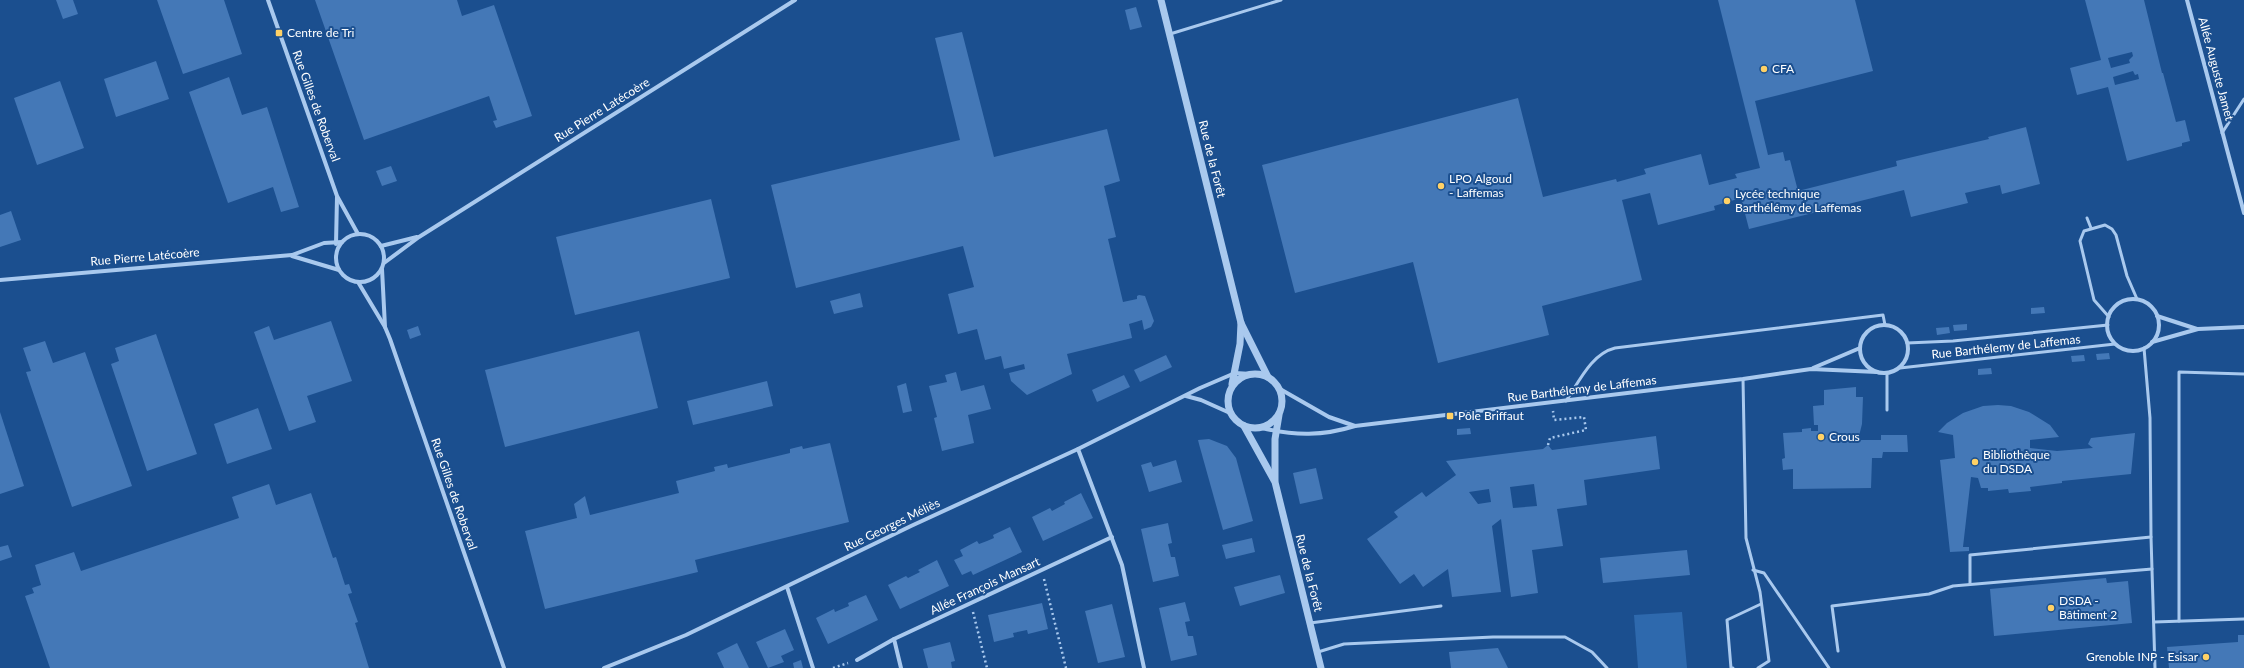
<svg xmlns="http://www.w3.org/2000/svg" width="2244" height="668" font-family="Lato,sans-serif">
	<style>
		.green { fill: #2e69ad }
		.building { fill: #4478b7; fill-rule: evenodd }
		.lines { fill: none; stroke-linecap: round; stroke-linejoin: round }
		.path { stroke: #a9c9ee; stroke-width: 2.5; stroke-dasharray: 2 3; stroke-linecap: butt }
		.service { stroke: #a9c9ee; stroke-width: 3 }
		.minor { stroke: #a9c9ee; stroke-width: 4 }
		.tertiary { stroke: #a9c9ee; stroke-width: 7 }
		.poi-dot { fill: #ffd166; stroke: #1b4f8f; stroke-width: 1.5 }
		.labels { text-anchor: middle; stroke-width: 4; stroke-linejoin: round; paint-order: stroke }
		.poi-label { font-size: 12px; fill: #fff; stroke: #1b4f8f; text-anchor: start }
		.street-label { font-size: 12px; fill: #fff; stroke: #1b4f8f }
	</style>
	<rect width="100%" height="100%" fill="#1b4f8f"/>
	<!-- green -->
	<polygon class="green" points="1682,612 1687,668 1638,668 1634,615"/>
	<!-- building -->
	<g class="building">
		<polygon points="56,0 73,0 78,14 63,19"/>
		<polygon points="157,0 224,0 242,54 183,74"/>
		<polygon points="315,0 457,0 462,16 494,5 532,116 496,128 493,121 497,120 489,96 364,140"/>
		<polygon points="1718,0 1855,0 1873,71 1755,101 1768,155 1783,152 1785,161 1790,160 1798,191 1897,166 1896,161 1989,139 1988,137 2026,127 2040,184 2002,194 2000,185 1965,193 1968,203 1911,217 1904,190 1749,229 1741,198 1714,206 1715,210 1658,225 1650,193 1622,200 1642,280 1542,306 1549,335 1438,363 1413,262 1295,293 1262,165 1518,98 1543,197 1616,179 1617,182 1646,174 1644,169 1701,154 1709,185 1737,178 1735,174 1760,168"/>
		<path d="M2085 0H2144L2162 73H2163L2176 122 2185 120 2190 141 2182 143V146L2127 161 2108 87 2077 95 2070 68 2101 60ZM2132 52 2133 56 2129 60 2130 63 2111 68 2108 58ZM2133 71 2135 75 2138 74 2139 79 2115 85 2113 77Z"/>
		<polygon points="1136,7 1142,27 1130,30 1125,10"/>
		<polygon points="962,32 994,157 1107,129 1120,181 1104,186 1116,237 1108,239 1123,302 1137,299 1137,296 1139,295 1145,296 1154,321 1151,327 1144,330 1142,320 1129,324 1132,338 1067,354 1072,374 1027,395 1011,381 1009,373 1025,369 1024,364 1004,369 1001,356 985,360 977,329 958,334 948,294 974,287 963,246 796,288 771,185 960,140 935,38"/>
		<polygon points="156,61 169,99 116,117 104,79"/>
		<polygon points="229,77 242,115 267,107 299,207 281,212 273,187 228,203 189,92"/>
		<polygon points="60,81 84,148 37,165 14,98"/>
		<polygon points="391,166 397,181 382,186 376,171"/>
		<polygon points="711,199 730,278 575,315 556,237"/>
		<polygon points="11,211 21,240 0,247 0,215"/>
		<polygon points="860,293 863,307 834,314 830,301"/>
		<polygon points="2044,307 2045,313 2031,314 2031,308"/>
		<polygon points="331,321 352,381 307,396 316,422 289,431 254,332 269,326 274,340"/>
		<polygon points="1967,324 1967,330 1954,331 1953,325"/>
		<polygon points="418,326 421,335 410,339 407,330"/>
		<polygon points="1949,327 1950,333 1937,335 1936,328"/>
		<polygon points="639,331 658,408 505,447 485,370"/>
		<polygon points="156,334 197,454 147,471 111,364 119,361 115,348"/>
		<polygon points="45,341 53,363 85,352 132,486 72,507 26,372 31,371 23,348"/>
		<polygon points="2109,353 2110,359 2097,360 2096,354"/>
		<polygon points="1166,355 1172,367 1140,382 1134,370"/>
		<polygon points="2084,355 2085,361 2072,362 2071,356"/>
		<polygon points="1991,368 1992,374 1978,375 1978,369"/>
		<polygon points="956,372 961,391 984,385 991,409 968,415 974,443 942,451 934,418 937,417 929,386 947,382 945,375"/>
		<polygon points="1124,375 1130,387 1097,402 1092,390"/>
		<polygon points="767,381 773,406 693,425 687,401"/>
		<polygon points="906,383 912,411 903,413 897,386"/>
		<polygon points="1856,387 1856,397 1863,397 1862,424 1858,440 1881,440 1881,435 1907,435 1908,452 1883,452 1882,458 1872,458 1871,488 1793,489 1793,469 1783,470 1782,459 1785,458 1783,433 1802,432 1802,429 1811,428 1811,431 1818,431 1818,425 1814,425 1813,406 1824,405 1824,390"/>
		<polygon points="1998,405 2011,406 2029,412 2050,425 2059,437 2030,440 2030,448 2057,451 2093,448 2088,444 2091,438 2135,433 2131,474 2062,481 2062,483 2030,487 2031,491 2009,493 2008,489 1988,491 1988,488 1981,488 1978,478 1971,477 1963,547 1969,547 1969,551 1950,552 1940,460 1955,458 1953,435 1938,432 1947,423 1963,413 1983,406"/>
		<polygon points="258,408 272,449 227,464 214,424"/>
		<polygon points="0,412 24,486 0,494"/>
		<polygon points="1470,428 1471,434 1457,435 1457,429"/>
		<path d="M1656 436 1660 469 1584 480 1587 505 1557 509 1563 546 1532 550 1538 593 1511 597 1501 519 1492 526 1501 592 1452 597 1448 569 1423 587 1414 574 1400 584 1367 539 1398 517 1394 512 1422 492 1426 497 1456 475 1446 461 1543 449 1548 445 1552 450ZM1534 484 1537 506 1513 508 1510 487ZM1489 489 1491 502 1478 504 1469 492Z"/>
		<polygon points="1209,439 1227,446 1236,458 1253,521 1223,530 1199,444 1198,440"/>
		<polygon points="830,443 849,522 695,560 698,572 545,609 525,531 577,518 574,504 585,496 590,515 679,493 676,481 715,471 714,467 727,464 728,468 790,453 790,449 802,446 803,449"/>
		<polygon points="1176,460 1182,482 1149,492 1141,465 1151,462 1153,467"/>
		<polygon points="1316,468 1323,499 1300,504 1293,473"/>
		<polygon points="269,484 276,505 311,493 333,558 336,557 345,585 349,584 352,593 348,594 358,622 355,623 369,668 50,668 25,596 34,593 32,588 41,585 35,565 74,552 81,571 239,518 232,497"/>
		<polygon points="1081,493 1093,518 1043,541 1032,517 1050,508 1052,511 1065,504 1064,502"/>
		<polygon points="1168,523 1172,543 1168,544 1171,557 1175,557 1179,576 1153,582 1141,529"/>
		<polygon points="1010,527 1022,552 973,575 971,571 962,575 954,560 963,556 960,550 977,541 979,544 987,541 994,538 993,535"/>
		<polygon points="1252,538 1255,552 1226,559 1222,545"/>
		<polygon points="8,545 12,557 0,561 0,547"/>
		<polygon points="1687,550 1690,575 1603,583 1600,558"/>
		<polygon points="937,560 949,586 900,609 888,585 906,576 908,578 920,572 918,570"/>
		<polygon points="1280,575 1285,593 1240,606 1234,587"/>
		<polygon points="2106,578 2107,583 2128,581 2132,623 1994,636 1990,589"/>
		<polygon points="866,595 878,620 828,644 816,618 834,609 835,612 849,606 848,603"/>
		<polygon points="1185,602 1190,621 1185,622 1188,636 1193,636 1197,655 1171,661 1159,608"/>
		<polygon points="1042,603 1048,629 1028,634 1027,630 1013,633 1014,637 994,642 988,615"/>
		<polygon points="1112,604 1125,657 1098,663 1085,611"/>
		<polygon points="785,629 794,650 781,656 784,662 768,668 756,642"/>
		<polygon points="2238,635 2244,635 2244,668 2169,668 2167,647 2238,642"/>
		<polygon points="950,642 955,661 951,662 952,668 928,668 923,649"/>
		<polygon points="737,643 749,668 724,668 717,653"/>
		<polygon points="1498,648 1508,668 1451,668 1449,652"/>
		<polygon points="801,660 803,668 794,668 793,663"/>
	</g>
	<g class="lines">
		<!-- path -->
		<g class="path">
			<polyline points="1548,445 1550,438 1586,430 1584,417 1554,420 1553,411"/>
			<polyline points="1044,579 1066,668"/>
			<polyline points="973,612 987,668"/>
			<polyline points="833,668 848,663"/>
		</g>
		<!-- service -->
		<g class="service">
			<polyline points="1170,34 1281,0"/>
			<polyline points="2222,133 2244,99"/>
			<polyline points="2087,218 2091,228"/>
			<polyline points="2109,317 2094,300 2080,241 2084,231 2105,225 2112,229 2116,235 2127,276 2137,299"/>
			<polyline points="1907,343 1953,341 2108,325"/>
			<polyline points="2144,348 2150,418 2151,537 2155,668"/>
			<polyline points="1900,368 2115,344"/>
			<polyline points="1887,373 1887,410"/>
			<polyline points="1743,379 1746,538 1760,592 1769,661 1758,668"/>
			<path d="M1566 401C1579 382 1591 354 1615 348L1883 315 1885 325"/>
			<polyline points="1753,570 1764,573 1829,668"/>
			<polyline points="1970,584 1970,555 2151,537"/>
			<polyline points="2179,621 2179,372 2244,374"/>
			<polyline points="2154,622 2244,619"/>
			<polyline points="1310,623 1441,606"/>
			<polyline points="1838,651 1832,606 1929,594 1953,586 2152,569"/>
			<polyline points="1318,652 1344,644 1493,637 1565,637 1592,652 1607,668"/>
			<polyline points="1733,668 1731,668 1727,620 1761,604"/>
		</g>
		<!-- minor -->
		<g class="minor">
			<polyline points="268,0 337,196 358,234"/>
			<polyline points="2187,0 2244,213"/>
			<circle cx="360" cy="258" r="24"/>
			<polyline points="336,244 337,197"/>
			<polyline points="381,246 417,237"/>
			<polyline points="292,256 339,270"/>
			<polyline points="384,263 419,237 795,0"/>
			<polyline points="382,269 385,327"/>
			<polyline points="0,280 292,255 324,243 342,242"/>
			<polyline points="358,282 385,327 390,339 504,668"/>
			<circle cx="2133" cy="325" r="26"/>
			<polyline points="2157,316 2197,329"/>
			<circle cx="1884" cy="349" r="24"/>
			<polyline points="2152,342 2198,329 2244,327"/>
			<polyline points="1813,368 1860,348"/>
			<polyline points="1280,389 1329,417 1355,426"/>
			<polyline points="1186,396 1201,400 1230,413"/>
			<path d="M1262 428C1295 436 1323 436 1355 426L1743 379 1811 369 1877 372"/>
			<polyline points="1078,449 1122,565 1144,668"/>
			<polyline points="787,587 813,668"/>
			<polyline points="857,660 894,639"/>
			<polyline points="604,668 686,635 911,526 1078,449 1200,388 1235,373 1252,374"/>
			<polyline points="901,668 894,639 1112,537"/>
		</g>
		<!-- tertiary -->
		<g class="tertiary">
			<polyline points="1161,0 1241,323 1268,377"/>
			<circle cx="1255" cy="401" r="27"/>
			<polyline points="1232,384 1240,344 1241,323"/>
			<polyline points="1244,426 1275,482 1321,668"/>
			<polyline points="1275,480 1275,439 1279,415"/>
		</g>
	</g>
	<!-- markers -->
	<g class="poi-dot">
		<rect x="275" y="29" width="8" height="8" rx="2"/>
		<circle cx="1764" cy="69" r="4"/>
		<circle cx="1441" cy="186" r="4"/>
		<circle cx="1727" cy="201" r="4"/>
		<rect x="1446" y="412" width="8" height="8" rx="2"/>
		<circle cx="1821" cy="437" r="4"/>
		<circle cx="1975" cy="462" r="4"/>
		<circle cx="2051" cy="608" r="4"/>
		<circle cx="2206" cy="657" r="4"/>
	</g>
	<g class="labels">
		<!-- poi labels -->
		<g class="poi-label">
			<text x="287" y="37">Centre de Tri</text>
			<text x="1772" y="73">CFA</text>
			<text x="1449" y="183">LPO Algoud<tspan x="1449" dy="14">- Laffemas</tspan></text>
			<text x="1735" y="198">Lycée technique<tspan x="1735" dy="14">Barthélémy de Laffemas</tspan></text>
			<text x="1458" y="420">Pôle Briffaut</text>
			<text x="1829" y="441">Crous</text>
			<text x="1983" y="459">Bibliothèque<tspan x="1983" dy="14">du DSDA</tspan></text>
			<text x="2059" y="605">DSDA -<tspan x="2059" dy="14">Bâtiment 2</tspan></text>
			<text x="2198" y="661" text-anchor="end">Grenoble INP - Esisar</text>
		</g>
		<!-- street labels -->
		<g class="street-label">
			<text transform="translate(2216 69) rotate(75)" y="4">Allée Auguste Jamet</text>
			<text transform="translate(316 106) rotate(70)" y="4">Rue Gilles de Roberval</text>
			<text transform="translate(602 110) rotate(-32)" y="4">Rue Pierre Latécoère</text>
			<text transform="translate(1212 159) rotate(76)" y="4">Rue de la Forêt</text>
			<text transform="translate(145 257) rotate(-5)" y="4">Rue Pierre Latécoère</text>
			<text transform="translate(2006 347) rotate(-6)" y="4">Rue Barthélemy de Laffemas</text>
			<text transform="translate(1582 389) rotate(-7)" y="4">Rue Barthélemy de Laffemas</text>
			<text transform="translate(454 494) rotate(71)" y="4">Rue Gilles de Roberval</text>
			<text transform="translate(892 525) rotate(-26)" y="4">Rue Georges Méliès</text>
			<text transform="translate(1309 573) rotate(76)" y="4">Rue de la Forêt</text>
			<text transform="translate(985 586) rotate(-25)" y="4">Allée François Mansart</text>
		</g>
	</g>
</svg>
